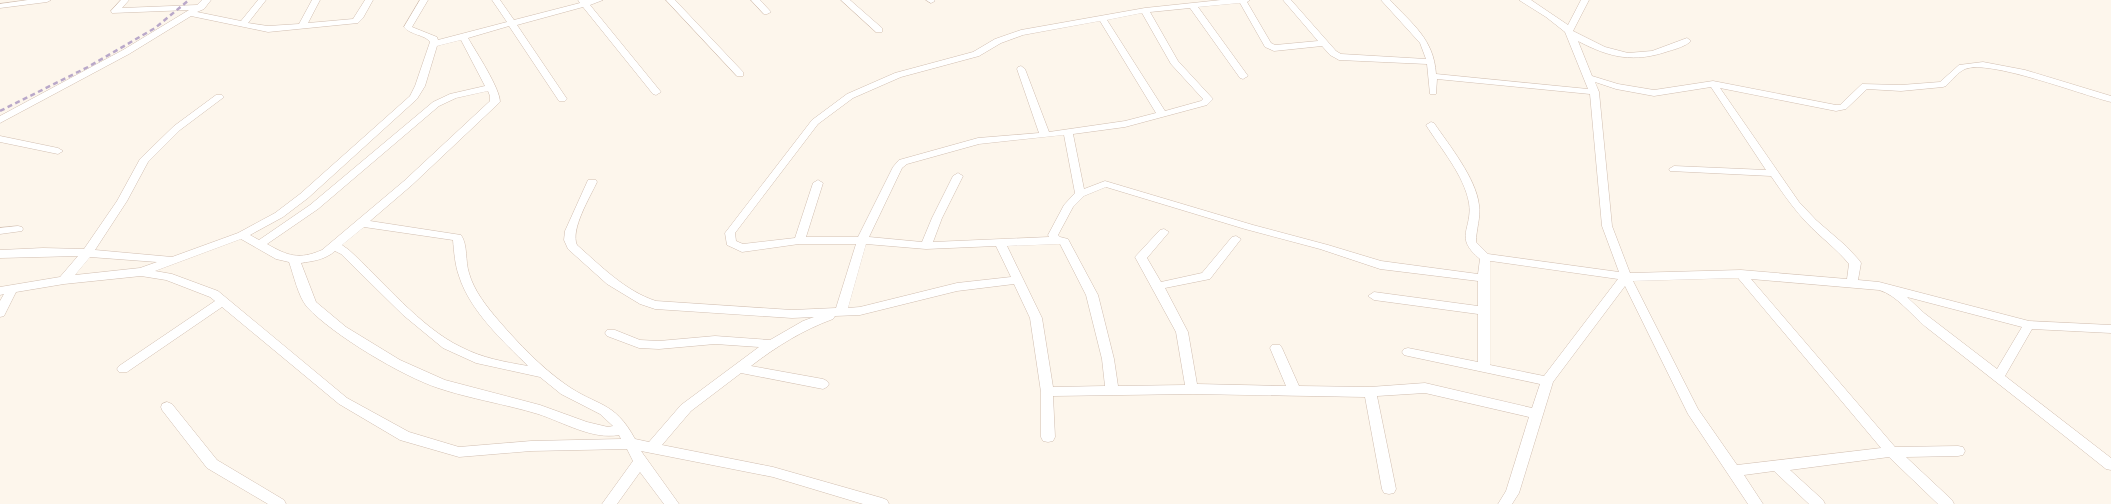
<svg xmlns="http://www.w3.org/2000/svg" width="2111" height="504" font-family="'Noto Sans',sans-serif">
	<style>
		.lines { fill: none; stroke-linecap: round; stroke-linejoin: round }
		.street-casing { stroke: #d1beb0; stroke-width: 1 }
		.street { fill: #fff; fill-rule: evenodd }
		.rail { stroke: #b9a8c9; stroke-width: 2.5; stroke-dasharray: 5 3.5; stroke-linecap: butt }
	</style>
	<rect width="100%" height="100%" fill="#fdf6ec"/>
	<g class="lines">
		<!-- street casing -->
		<g class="street-casing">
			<g id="street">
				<polygon points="28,0 51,0 47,2 0,8 0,4"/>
				<polygon points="121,0 129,0 122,8 197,5 202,0 211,0 204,9 197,12 241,21 258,0 266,0 248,23 268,26 299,24 312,0 320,0 308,23 353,19 365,0 373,0 363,18 358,23 268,32 191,16 129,54 0,123 0,116 123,50 189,10 112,13 111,11"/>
				<path d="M420 0H428L412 27 437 37 438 40 507 22 492 0H500L514 20 580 3 578 0H603L590 5 661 92 656 95 653 94 583 7 517 25 567 99 565 101H559L509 26 468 38C476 52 500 88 500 102L412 185 370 221 461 235C468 245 465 261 469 273 474 291 487 307 499 321 519 344 541 367 565 384 597 407 614 400 635 439L649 442 681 405 759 347 715 344 659 349 639 348 607 336 605 333 607 330H615L640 340 659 341 715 336 770 340 803 321 814 317 792 318 655 309 640 304 607 284 568 249 564 240 565 231 588 180H596L597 182C590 197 570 230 577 245 601 266 625 291 656 301L792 310 836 308 856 244H799L742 252 727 245 725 233 812 120 847 94 895 73 973 52 995 39 1021 30 1145 8 1221 0H1250L1247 2 1271 43 1275 45 1318 41 1283 0H1291L1336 51 1341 54 1426 59 1420 43 1381 0H1390C1412 24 1434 39 1436 74L1588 89 1565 32 1546 17 1519 0H1531L1568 25 1581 0H1589L1573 31 1605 47 1628 53 1652 51 1687 38 1691 41C1686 46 1676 49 1669 51 1634 63 1610 58 1578 41L1592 76 1618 84 1654 90 1713 81 1836 105H1840L1862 84 1901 85 1940 82 1959 65 1983 62 2025 70 2111 96V102C2082 95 1989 59 1965 69 1958 72 1951 81 1946 86L1943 87 1901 91 1867 89 1846 109 1836 111 1720 88 1799 202 1816 220 1846 246 1859 260 1861 263 1858 280 1879 282 2029 321 2111 325V333L2032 329 2005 376 2111 458V470L2106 469C2046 421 1986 374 1926 327 1911 315 1897 295 1879 290L1751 279 1895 447 1958 446 1963 447 1965 451 1963 455 1958 456 1906 457 1952 500 1954 504H1938L1889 457 1790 470 1823 500 1825 504H1809L1774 471 1744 475 1763 504H1748L1688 414 1625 286 1553 382 1519 493 1512 504H1498L1506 491 1529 417 1425 393 1377 396 1396 489 1394 493 1389 494 1384 493 1382 489 1365 397 1192 394 1053 396 1055 437 1053 441 1048 442 1043 441 1041 437V392L1030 318 1014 284 957 291 860 315 835 316 833 319C803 330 777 346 751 366L823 379 827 381 829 384 827 387 823 389 741 373 691 411 662 445 773 467 882 498 887 500 889 504H863L773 477 641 451 679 504H664L640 472 617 504H602L633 461 627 449 531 451 459 457 400 440 339 404 222 307 127 372H119L117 369 119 366 215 301 210 297 166 280 141 276 64 284 16 292 4 316 0 317V301L4 294 0 295V287L60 277 78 256 0 258V250L43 248 84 249 117 201 140 159 174 126 216 95H222L224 97 180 130 148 162 127 201 95 250 172 257 238 233 275 213 300 194 410 96 415 86 430 42C426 35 410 35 404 27ZM1240 3 1265 47 1274 51 1322 46 1330 55 1339 60 1427 64 1430 94H1436L1437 79 1590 94 1602 226 1619 272 1488 254 1476 242C1476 230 1481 217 1479 205 1476 178 1449 145 1434 123L1431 122 1426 125C1441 149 1464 175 1469 203 1473 229 1453 237 1480 259L1478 274 1381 261 1328 245 1253 225 1105 181 1084 189 1073 134 1125 127 1207 105 1213 99 1178 61 1150 12 1190 8 1240 78 1243 79 1248 76 1198 7ZM1142 13 1171 64 1203 99 1201 101 1165 111 1107 20ZM1100 21 1156 113 1125 121 1049 132 1025 69 1021 66 1018 67 1017 69 1039 133 978 138 899 160 893 167 858 237H806L823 183 818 180 813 183 795 238 743 244 736 241 735 233 818 124 853 98 901 77 979 56 1001 43 1023 35ZM461 40 485 86 450 94 433 102 310 205 259 240 250 235 283 217 308 198 417 99 425 86 437 46ZM1595 82 1616 89 1654 96 1711 87 1766 170 1674 166 1669 169 1670 171 1771 176C1782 192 1793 208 1807 223 1820 237 1836 248 1849 264L1847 279 1741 270 1630 273 1612 226 1599 92ZM488 91 490 96V101L404 181 322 250C299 260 288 256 267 244L318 209 439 106 456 98ZM1064 135 1075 193 1064 205 1048 235 1049 237 933 242 942 218 963 176 958 173 953 176 932 218 922 242 869 237 902 168 907 164 979 144ZM1106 187 1245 229 1320 249 1380 269 1478 281V306L1374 292 1368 296 1374 300 1478 314V362L1408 348 1404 349 1402 352 1404 355 1408 356 1540 384 1532 408 1425 383 1370 387 1299 386 1282 348 1280 345H1272L1270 348 1286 386 1197 384 1188 332 1165 288 1210 279 1241 239 1236 236 1232 237 1202 273 1161 282 1147 258 1169 232 1164 229 1160 230 1135 257 1176 332 1185 385 1118 386 1114 359 1098 295 1068 239 1060 237 1058 235 1073 207 1084 196ZM364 227 453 240C454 252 455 265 459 276 470 311 503 341 528 366 505 362 482 358 461 347 421 328 382 280 349 250L342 245ZM241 239 276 259 289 262C294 276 298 296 307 307 333 335 402 376 438 388 471 399 505 404 538 414 563 422 592 440 619 435L621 439 531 441 459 447 409 432 347 398 218 291 172 274 155 271ZM866 244 926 249 996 246 1011 277 957 283 860 307 848 308ZM1060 244 1086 295 1102 359 1105 386 1053 387 1042 318 1007 246ZM335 251 341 254 403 315 443 348 476 363 540 377 561 394 600 414 613 426 608 427 587 422 540 405 445 380 400 360 346 327 316 302 301 263C313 261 325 260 335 251ZM90 257 157 262 140 268 75 275ZM1490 261H1491L1618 279 1544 376 1490 365ZM1738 278 1881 448 1737 465 1698 409 1633 281ZM1907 297 2022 327 1997 369 1924 313Z"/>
				<polygon points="666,0 675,0 743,72 743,76 737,76"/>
				<polygon points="751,0 760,0 771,12 767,14 764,14"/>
				<polygon points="841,0 850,0 882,28 882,32 876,32"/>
				<polygon points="926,0 934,0 935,1 931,3"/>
				<polygon points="0,136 58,148 63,151 58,154 0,142"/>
				<polygon points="18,226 22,227 23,229 22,231 0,234 0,228"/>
				<polygon points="167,402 172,404 217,460 284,500 286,504 268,504 207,468 162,410 161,407 162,404"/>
			</g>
		</g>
		<!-- street -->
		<use href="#street" class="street"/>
		<!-- rail -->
		<polyline class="rail" points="0,111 88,67 155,28 189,0"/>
	</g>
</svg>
